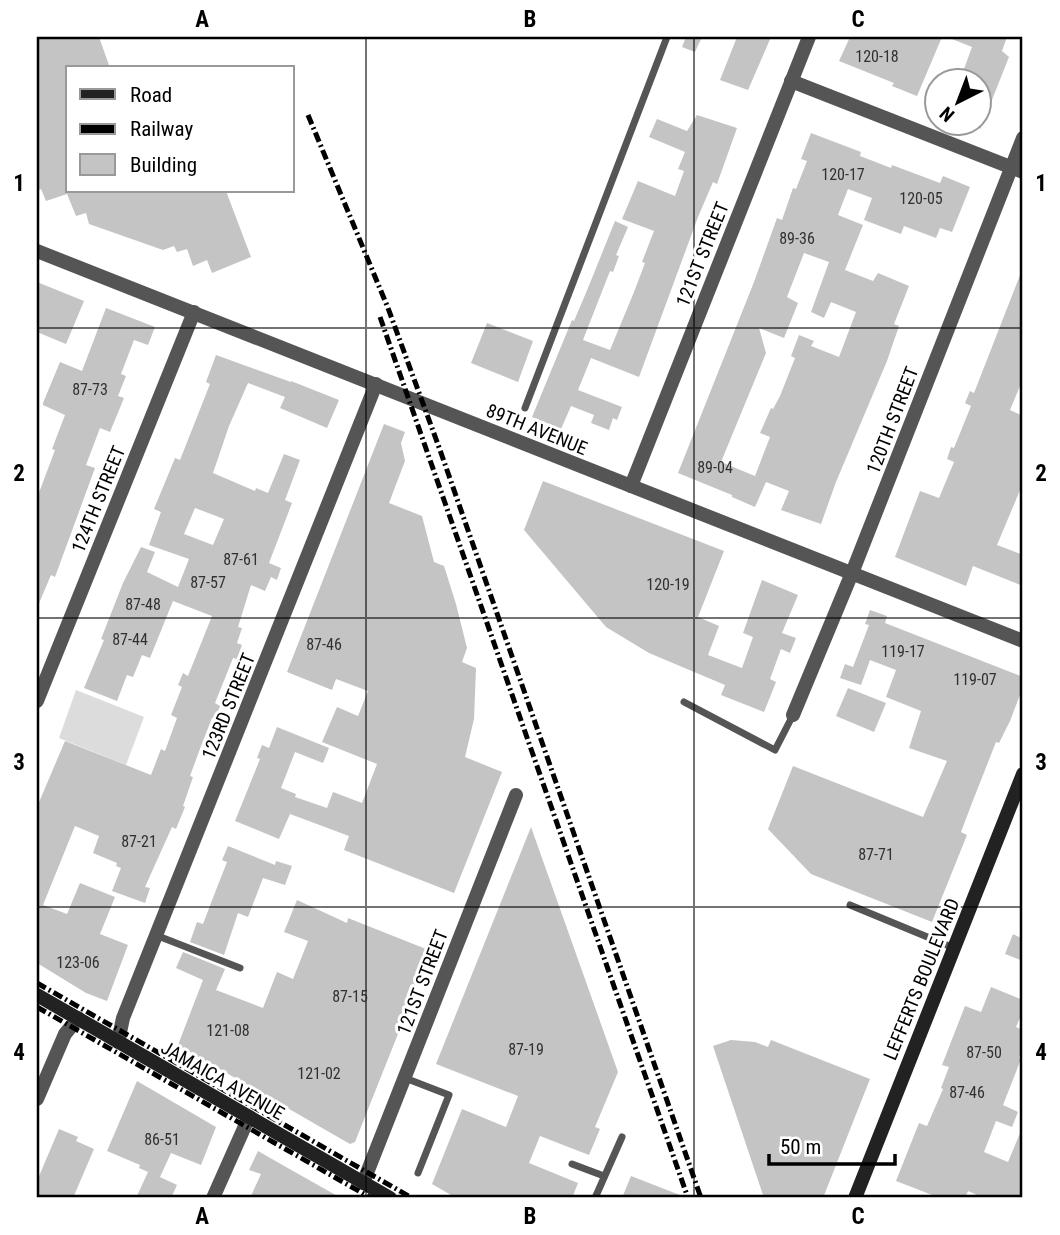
<svg xmlns="http://www.w3.org/2000/svg" width="1060" height="1235" font-family="'Roboto Condensed',sans-serif">
	<style>
		.green { fill: #dcdcdc }
		.building { fill: #c4c4c4; fill-rule: evenodd }
		.lines { fill: none; stroke-linecap: round; stroke-linejoin: round }
		.lane { stroke: #555; stroke-width: 7 }
		.street { stroke: #555; stroke-width: 14 }
		.secondary { stroke: #222; stroke-width: 14 }
		.rail { stroke: #000; stroke-width: 5; stroke-dasharray: 10 3.5 2 3.5; stroke-linecap: butt }
		.grid { fill: none; stroke: #000; stroke-width: 2; stroke-opacity: 0.55 }
		.labels { text-anchor: middle; stroke-width: 6; stroke-linejoin: round; paint-order: stroke }
		.number-label { font-size: 16px; fill: #313131 }
		.street-label { font-size: 19px; fill: #000; stroke: #fff }
		.neatline { fill: none; stroke: #000; stroke-width: 2.5 }
		.grid-label { font-size: 23px; text-anchor: middle; font-weight: bold; fill: #000 }
	</style>
	<rect width="100%" height="100%" fill="#fff"/>
	<!-- green -->
	<polygon class="green" points="76,690 144,717 126,765 59,738"/>
	<!-- building -->
	<g class="building">
		<polygon points="37,37 99,37 110,68 68,68 68,191 226,191 251,257 212,273 207,260 193,266 187,249 177,252 174,246 163,250 89,224 86,213 76,216 67,194 46,201 41,189 37,191"/>
		<polygon points="686,37 702,37 695,52 682,47"/>
		<polygon points="737,37 771,37 748,90 720,80"/>
		<polygon points="850,37 942,37 917,96 892,86 894,83 839,61"/>
		<polygon points="947,37 1007,37 1002,51 1009,57 980,130 979,80 960,80 972,47"/>
		<polygon points="697,115 737,128 717,184 713,182 698,217 639,377 591,358 578,390 622,407 617,420 613,418 609,430 591,423 594,415 571,406 561,429 532,417 572,320 574,321 588,288 615,221 628,227 616,255 619,256 613,272 610,271 583,340 610,350 634,292 645,263 642,262 654,231 622,219 638,181 675,196 684,171 678,169 685,152 649,137 657,119 687,131"/>
		<path d="M811 133 861 152 860 156 891 168 892 165 940 183 943 176 970 187 952 232 940 228 936 238 904 226 901 234 864 220 872 198 848 189 838 215 863 225 845 270 873 281 878 273 909 286 894 324 899 326 887 361 836 482 821 524 781 510 789 491 766 482 755 507 732 497V495L678 473 754 282 777 218 782 220 793 188 796 189 807 161 801 159ZM804 253 829 262 811 312 824 318 831 302 856 312 839 357 811 346 814 341 799 335 791 356 795 358 780 396 773 409 771 408 760 433 770 437 755 476 721 462 766 353 759 328 784 338 798 303 787 297Z"/>
		<polygon points="1022,270 1023,387 1020,386 1010,410 1023,416 1023,483 997,545 1023,555 1023,586 973,566 966,586 895,557 920,491 939,498 954,462 947,459 951,447 954,448 971,406 965,403 970,391 974,393"/>
		<polygon points="37,282 84,301 66,344 37,332"/>
		<polygon points="106,308 155,327 148,345 134,340 121,374 126,376 118,396 124,398 110,432 100,428 86,465 95,468 55,577 51,575 37,608 37,498 55,450 52,449 65,415 43,405 43,403 60,362 82,371"/>
		<polygon points="487,323 533,341 518,382 471,363"/>
		<path d="M216 355 291 382V381L339 400 327 428 280 408 285 397 248 383 229 426 213 473 255 491 256 488 268 493 284 454 300 460 285 500 292 503 269 563 281 568 277 580 271 577 265 591 251 585 238 627 242 628 237 643 242 645 237 659 233 658 215 703 220 706 215 720 212 718 201 746 190 776 193 777 183 806 185 807 176 829 172 827 145 887 150 888 145 903 112 891 121 868 116 866 117 863 93 853 99 836 75 826 43 905 67 914 80 883 115 897 100 934 128 945 107 1001 86 993 37 963V807L65 741 151 775 161 749 165 751 177 718 171 715 182 687 178 685 183 673 188 676 212 616 173 601 150 658 142 655 133 677 127 675 117 701 84 688 104 640 101 639 123 583 141 547 155 552 147 572 178 587 189 559 149 545 161 512 154 509 175 458 180 460 210 384 206 382ZM195 508 224 519 213 545 184 534Z"/>
		<polygon points="384,424 405,432 401,443 405,461 389,503 422,516 434,562 444,566 456,604 467,648 462,662 476,668 474,719 465,757 502,772 454,893 344,850 349,836 290,814 279,839 235,821 260,759 257,758 262,745 269,748 277,727 329,748 323,763 295,752 281,788 296,794 295,797 327,808 333,792 362,803 377,764 322,742 337,707 358,716 368,691 336,679 332,690 287,672"/>
		<polygon points="543,481 724,551 698,617 719,626 708,655 742,668 753,637 743,633 762,580 798,595 782,633 796,638 790,653 781,649 770,679 776,682 764,712 721,695 725,685 649,653 606,627 524,530"/>
		<polygon points="870,610 887,616 885,623 1023,677 1023,687 1010,721 999,743 996,742 972,803 961,832 967,835 932,922 811,874 768,829 793,766 923,817 947,761 909,748 921,711 886,697 896,670 870,660 861,685 840,678 845,664 853,667 869,625 865,624"/>
		<polygon points="848,688 886,703 874,732 836,716"/>
		<polygon points="531,827 618,1072 595,1127 600,1129 589,1155 540,1136 529,1163 578,1183 572,1198 456,1198 432,1184 462,1109 506,1127 518,1096 436,1064"/>
		<polygon points="228,846 275,865 276,861 292,866 285,885 263,878 248,917 238,913 224,955 190,942 197,922 203,924 216,890 227,862 222,860"/>
		<polygon points="297,900 347,923 348,918 431,951 355,1142 350,1144 178,1045 203,980 176,968 183,952 225,969 216,990 263,1008 277,972 293,979 308,941 284,932"/>
		<polygon points="1013,934 1023,939 1023,961 1005,954"/>
		<polygon points="991,987 1023,1000 1023,1011 1016,1027 1023,1030 1023,1046 1019,1058 1021,1059 1003,1105 1018,1112 1012,1127 996,1121 984,1152 1008,1162 1023,1126 1023,1198 984,1198 968,1191 965,1198 940,1198 896,1181 919,1123 927,1126 943,1089 941,1088 949,1067 942,1065 965,1006 981,1012"/>
		<polygon points="731,1040 755,1042 768,1047 771,1040 870,1079 823,1198 764,1198 713,1046"/>
		<polygon points="137,1081 216,1127 201,1165 171,1153 160,1177 177,1185 171,1198 136,1198 148,1172 139,1168 140,1165 107,1151"/>
		<polygon points="59,1129 78,1137 76,1141 94,1149 73,1198 37,1198 37,1181"/>
		<polygon points="258,1151 286,1167 341,1198 250,1198 261,1174 249,1170"/>
		<polygon points="631,1176 685,1197 685,1198 622,1198"/>
	</g>
	<g class="lines">
		<!-- lane -->
		<g class="lane">
			<polyline points="525,408 667,37"/>
			<polyline points="684,702 775,750 793,715"/>
			<polyline points="850,905 954,948"/>
			<polyline points="158,936 240,968"/>
			<polyline points="405,1078 449,1095 418,1173"/>
			<polyline points="572,1164 604,1176"/>
			<polyline points="595,1198 622,1137"/>
		</g>
		<!-- street -->
		<g class="street">
			<polyline points="791,81 1023,172"/>
			<polyline points="37,251 1023,641"/>
			<polyline points="631,486 809,37"/>
			<polyline points="37,701 194,312"/>
			<polyline points="793,715 852,573 1023,138"/>
			<polyline points="118,1042 123,1018 376,384"/>
			<polyline points="37,1099 65,1034 78,1018"/>
			<polyline points="363,1183 516,795"/>
			<polyline points="213,1198 249,1117"/>
		</g>
		<!-- secondary -->
		<g class="secondary">
			<polyline points="37,995 390,1198"/>
			<polyline points="855,1198 1023,774"/>
		</g>
		<!-- rail -->
		<g class="rail">
			<polyline points="308,115 388,308 440,450 701,1198"/>
			<polyline points="380,317 688,1198"/>
			<polyline points="37,983 412,1198"/>
			<polyline points="37,1007 371,1198"/>
		</g>
	</g>
	<!-- grid -->
	<path class="grid" d="M366 37V1198M694 37V1198M37 328H1023M37 618H1023M37 907H1023"/>
	<g class="labels">
		<!-- number labels -->
		<g class="number-label">
			<text x="877" y="62">120-18</text>
			<text x="843" y="180">120-17</text>
			<text x="921" y="204">120-05</text>
			<text x="797" y="244">89-36</text>
			<text x="90" y="395">87-73</text>
			<text x="715" y="473">89-04</text>
			<text x="241" y="565">87-61</text>
			<text x="208" y="588">87-57</text>
			<text x="668" y="590">120-19</text>
			<text x="143" y="610">87-48</text>
			<text x="130" y="645">87-44</text>
			<text x="324" y="650">87-46</text>
			<text x="903" y="657">119-17</text>
			<text x="975" y="685">119-07</text>
			<text x="139" y="847">87-21</text>
			<text x="876" y="860">87-71</text>
			<text x="78" y="968">123-06</text>
			<text x="350" y="1002">87-15</text>
			<text x="228" y="1036">121-08</text>
			<text x="526" y="1055">87-19</text>
			<text x="984" y="1058">87-50</text>
			<text x="319" y="1079">121-02</text>
			<text x="967" y="1098">87-46</text>
			<text x="162" y="1145">86-51</text>
		</g>
		<!-- street labels -->
		<g class="street-label">
			<text transform="translate(702 254) rotate(-68)" y="7">121ST STREET</text>
			<text transform="translate(892 420) rotate(-69)" y="7">120TH STREET</text>
			<text transform="translate(537 429) rotate(22)" y="7">89TH AVENUE</text>
			<text transform="translate(98 499) rotate(-68)" y="7">124TH STREET</text>
			<text transform="translate(228 706) rotate(-68)" y="7">123RD STREET</text>
			<text transform="translate(921 979) rotate(-68)" y="7">LEFFERTS BOULEVARD</text>
			<text transform="translate(422 982) rotate(-69)" y="7">121ST STREET</text>
			<text transform="translate(223 1080) rotate(30)" y="7">JAMAICA AVENUE</text>
		</g>
	</g>
	<!-- border -->
	<rect width="1060" height="1235" fill="none" stroke="#ffffff" stroke-width="77"/>
	<!-- legend -->
	<rect x="66" y="66" width="228" height="126" fill="#ffffff" stroke="#999999" stroke-width="2"/>
	<rect x="80" y="89" width="35" height="10" fill="#222222" stroke="#999999" stroke-width="2"/>
	<text x="130" y="102" font-size="21" fill="#000000">Road</text>
	<rect x="80" y="124" width="35" height="10" fill="#000000" stroke="#999999" stroke-width="2"/>
	<text x="130" y="136" font-size="21" fill="#000000">Railway</text>
	<rect x="80" y="154" width="35" height="21" fill="#c4c4c4" stroke="#999999" stroke-width="2"/>
	<text x="130" y="172" font-size="21" fill="#000000">Building</text>
	<!-- north arrow -->
	<g transform="translate(958 102) rotate(222)"><circle r="33" fill="#ffffff" stroke="#999999" stroke-width="2"/>
	<path d="M0-5L12 26L0 18L-12 26Z" fill="#000000"/>
	<text y="-10" font-size="19" font-weight="bold" text-anchor="middle" fill="#000000">N</text>
	</g>
	<!-- scale -->
	<path d="M769 1154v10h126v-10" fill="none" stroke="#000000" stroke-width="3.5"/>
	<text x="780" y="1154" font-size="21" fill="#000000" stroke="#ffffff" stroke-width="5" paint-order="stroke">50 m</text>
	<rect x="38" y="38" width="983" height="1158" class="neatline"/>
	<g class="grid-label">
		<text x="202" y="27">A</text>
		<text x="530" y="27">B</text>
		<text x="858" y="27">C</text>
		<text x="19" y="191">1</text>
		<text x="1041" y="191">1</text>
		<text x="19" y="481">2</text>
		<text x="1041" y="481">2</text>
		<text x="19" y="770">3</text>
		<text x="1041" y="770">3</text>
		<text x="19" y="1060">4</text>
		<text x="1041" y="1060">4</text>
		<text x="202" y="1224">A</text>
		<text x="530" y="1224">B</text>
		<text x="858" y="1224">C</text>
	</g>
</svg>
